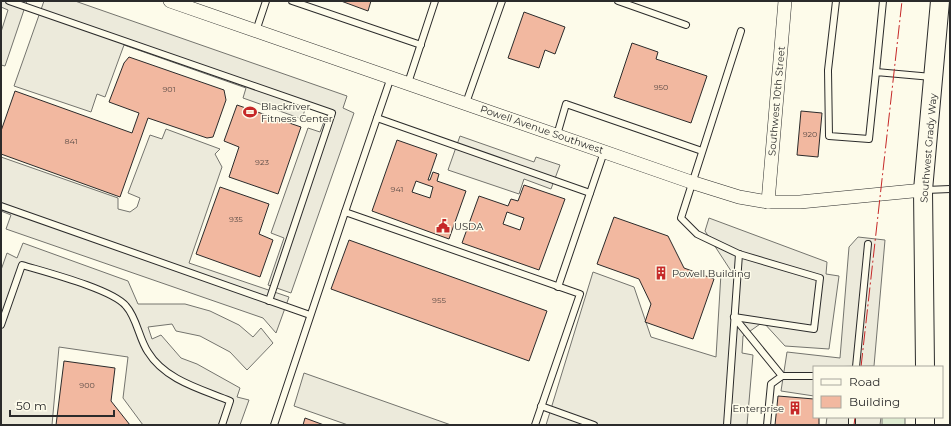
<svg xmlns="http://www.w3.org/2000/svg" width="951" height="426" font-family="Montserrat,sans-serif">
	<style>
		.green { fill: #deebd1; stroke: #74746e }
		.parking { fill: #eceadb; stroke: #74746e }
		.building { fill: #f2b8a0; stroke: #2b2b2b; fill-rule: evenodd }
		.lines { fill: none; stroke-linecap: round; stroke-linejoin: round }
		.lane-casing { stroke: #2b2b2b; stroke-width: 8 }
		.street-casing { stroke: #2b2b2b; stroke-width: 14 }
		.secondary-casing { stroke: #2b2b2b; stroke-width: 20 }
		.lane { stroke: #fdfbea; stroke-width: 6 }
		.street { stroke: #fdfbea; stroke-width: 13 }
		.secondary { stroke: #fdfbea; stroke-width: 18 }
		.power { stroke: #c62828; stroke-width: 1; stroke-dasharray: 14 3 2 3; stroke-linecap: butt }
		.labels { text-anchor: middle; stroke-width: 3; stroke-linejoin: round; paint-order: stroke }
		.number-label { font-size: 8px; fill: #5d4e48 }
		.street-label { font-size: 10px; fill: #2b2b2b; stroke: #fdfbea }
		.poi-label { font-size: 10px; fill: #2b2b2b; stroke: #fdfbea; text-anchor: start }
	</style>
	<rect width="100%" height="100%" fill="#fdfbea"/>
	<!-- green -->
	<rect class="green" x="882" y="417" width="23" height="8"/>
	<!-- parking -->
	<g class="parking">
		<polygon points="1,1 27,1 5,66 1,65 1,32 8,10 1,7"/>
		<polygon points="44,1 75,1 347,96 343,108 354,113 291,293 268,285 284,238 271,233 308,128 320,132 327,114 306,106 302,119 243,98 246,88 124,45 105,97 97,94 91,112 14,86"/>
		<polygon points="166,129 220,149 215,154 222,167 189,263 289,297 276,333 263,318 6,229 11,215 1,211 1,157 118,198 118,209 130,212 137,207 140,198 128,193 150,135 162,139"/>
		<polygon points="460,136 534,162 536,157 560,165 551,189 524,179 519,194 448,170"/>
		<polygon points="709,218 827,262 826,274 839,276 829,349 785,346 763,322 743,336 742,353 753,355 747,425 546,425 593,272 634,287 651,337 716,357 721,273 733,274 705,231"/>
		<polygon points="858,237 885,240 874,366 814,367 814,396 781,391 787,352 840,358 849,247"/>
		<polygon points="23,243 128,281 138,304 185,304 210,311 239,325 253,337 261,328 273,343 247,370 230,352 200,336 176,331 172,324 148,327 152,339 161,335 181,358 197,364 240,388 237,397 249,400 240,425 143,425 123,398 128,357 59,347 52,425 1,425 1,270 7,253 17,258"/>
		<polygon points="304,373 451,425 348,425 294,406"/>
		<polygon points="827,417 881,417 880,425 826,425"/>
	</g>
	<!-- building -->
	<g class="building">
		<polygon points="341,1 371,1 368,11"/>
		<polygon points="524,12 565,27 555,54 545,50 539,68 508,58"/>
		<polygon points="632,43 658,52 656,59 707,76 691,123 614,97"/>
		<polygon points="129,57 224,90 226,100 213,137 207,138 148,118 120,197 1,154 1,131 15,91 132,133 139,113 109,102 124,63"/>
		<polygon points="237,105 301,127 278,194 229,177 239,147 224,141"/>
		<polygon points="801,111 822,113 818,157 797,155"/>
		<path d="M397 140 437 154 428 180H430L433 172 439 174 437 181 466 191 449 239 372 211ZM416 181 433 187 430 198 412 192Z"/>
		<path d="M524 185 565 199 539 270 462 243 479 196 508 206 511 199 518 201ZM507 212 524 218 520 230 503 224Z"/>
		<polygon points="220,187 269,204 259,234 273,240 260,277 196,254"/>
		<polygon points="614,217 668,236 684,268 714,279 693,339 645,322 651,304 639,279 597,264"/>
		<polygon points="349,240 547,311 529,361 331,289"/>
		<polygon points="64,361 115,368 111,401 130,425 56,425"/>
		<polygon points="778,396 814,399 814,417 819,417 819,425 775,425"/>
		<polygon points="305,418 324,425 303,425"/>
	</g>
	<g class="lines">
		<!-- lane casing -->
		<g class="lane-casing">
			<g id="lane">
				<polyline points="9,1 332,113 269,301"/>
				<polyline points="292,1 421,45"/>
				<polyline points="618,1 686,25"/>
				<polyline points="836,1 828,70 829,136 869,139 876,72 932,77"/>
				<polyline points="256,31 266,1"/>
				<polyline points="876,72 883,1"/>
				<polyline points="408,83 435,1"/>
				<polyline points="466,103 502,1"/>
				<polyline points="377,118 590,193"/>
				<polyline points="557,135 566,104 702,151"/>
				<polyline points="926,190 950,189"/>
				<polyline points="1,206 310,315"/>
				<polyline points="345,212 391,77"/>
				<polyline points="558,287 604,152"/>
				<polyline points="734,317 814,329 820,278 739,254 697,234 681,218 741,31"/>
				<polyline points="734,317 782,376"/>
				<path d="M1 325 22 265C45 272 112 289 126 306 137 318 139 339 148 352 165 380 201 389 230 401L222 425"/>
				<polyline points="856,367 868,244"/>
				<polyline points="541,406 594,425"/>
				<polyline points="274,425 345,212 580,294 535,425"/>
				<polyline points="727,425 739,254"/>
				<polyline points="767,425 771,384 782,376 814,376"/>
				<polyline points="852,425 852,417"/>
			</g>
		</g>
		<!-- street casing -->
		<g class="street-casing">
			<g id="street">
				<polyline points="170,1 691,182 739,197 768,202 800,202 923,190"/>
				<polyline points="768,202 785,1"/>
			</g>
		</g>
		<!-- secondary casing -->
		<g class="secondary-casing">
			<g id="secondary">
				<polyline points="925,367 923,190 940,1"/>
				<polyline points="925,417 925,425"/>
			</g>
		</g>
		<!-- lane -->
		<use href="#lane" class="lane"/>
		<!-- street -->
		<use href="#street" class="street"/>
		<!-- secondary -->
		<use href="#secondary" class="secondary"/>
		<!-- power -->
		<g class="power">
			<polyline points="861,367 902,1"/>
			<polyline points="854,425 855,417"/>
		</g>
	</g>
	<!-- icons -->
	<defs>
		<g id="stadium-bare" transform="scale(1.08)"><path d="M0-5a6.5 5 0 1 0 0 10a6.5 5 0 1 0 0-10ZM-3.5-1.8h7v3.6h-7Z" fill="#c62828" stroke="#fdfbea" stroke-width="2.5" paint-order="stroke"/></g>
		<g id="civic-bare" transform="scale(1.08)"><path d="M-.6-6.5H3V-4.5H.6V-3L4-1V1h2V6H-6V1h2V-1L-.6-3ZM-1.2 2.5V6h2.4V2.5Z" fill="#c62828" stroke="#fdfbea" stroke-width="2.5" paint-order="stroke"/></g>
		<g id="building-bare" transform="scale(1.08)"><path d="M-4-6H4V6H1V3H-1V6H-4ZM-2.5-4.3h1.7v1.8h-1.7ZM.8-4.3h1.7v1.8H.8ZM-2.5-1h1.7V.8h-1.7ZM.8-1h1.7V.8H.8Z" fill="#c62828" stroke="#fdfbea" stroke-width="2.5" paint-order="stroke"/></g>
	</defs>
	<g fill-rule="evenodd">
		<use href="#stadium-bare" x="250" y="112"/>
		<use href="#civic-bare" x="443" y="226"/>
		<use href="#building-bare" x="661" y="273"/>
		<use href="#building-bare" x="795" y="408"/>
	</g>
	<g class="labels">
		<!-- number labels -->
		<g class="number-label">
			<text x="661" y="90">950</text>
			<text x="169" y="92">901</text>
			<text x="810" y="137">920</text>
			<text x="71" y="144">841</text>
			<text x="262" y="165">923</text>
			<text x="397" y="192">941</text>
			<text x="236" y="222">935</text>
			<text x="439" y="303">955</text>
			<text x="87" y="388">900</text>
		</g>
		<!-- street labels -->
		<g class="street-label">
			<text transform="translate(776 101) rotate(-85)" y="4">Southwest 10th Street</text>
			<text transform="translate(542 129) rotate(19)" y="4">Powell Avenue Southwest</text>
			<text transform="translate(928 148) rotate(-85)" y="4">Southwest Grady Way</text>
		</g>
		<!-- poi labels -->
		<g class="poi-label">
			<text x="261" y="110">Blackriver<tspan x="261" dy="12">Fitness Center</tspan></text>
			<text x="454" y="230">USDA</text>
			<text x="672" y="277">Powell Building</text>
			<text x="784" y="412" text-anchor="end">Enterprise</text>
		</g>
	</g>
	<!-- border -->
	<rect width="951" height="426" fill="none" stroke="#2b2b2b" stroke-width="4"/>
	<!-- legend -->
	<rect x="813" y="366" width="130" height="52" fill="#fdfbea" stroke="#a9a89e"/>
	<rect x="821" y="379" width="20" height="6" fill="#fdfbea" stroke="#a9a89e"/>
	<text x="849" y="386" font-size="12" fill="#2b2b2b">Road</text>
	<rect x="821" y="396" width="20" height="12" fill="#f2b8a0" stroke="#a9a89e"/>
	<text x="849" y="406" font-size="12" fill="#2b2b2b">Building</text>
	<!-- scale -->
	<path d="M10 410v6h104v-6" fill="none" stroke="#2b2b2b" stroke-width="2"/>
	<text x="16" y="410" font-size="12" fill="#2b2b2b" stroke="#fdfbea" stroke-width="3" paint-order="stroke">50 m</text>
</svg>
